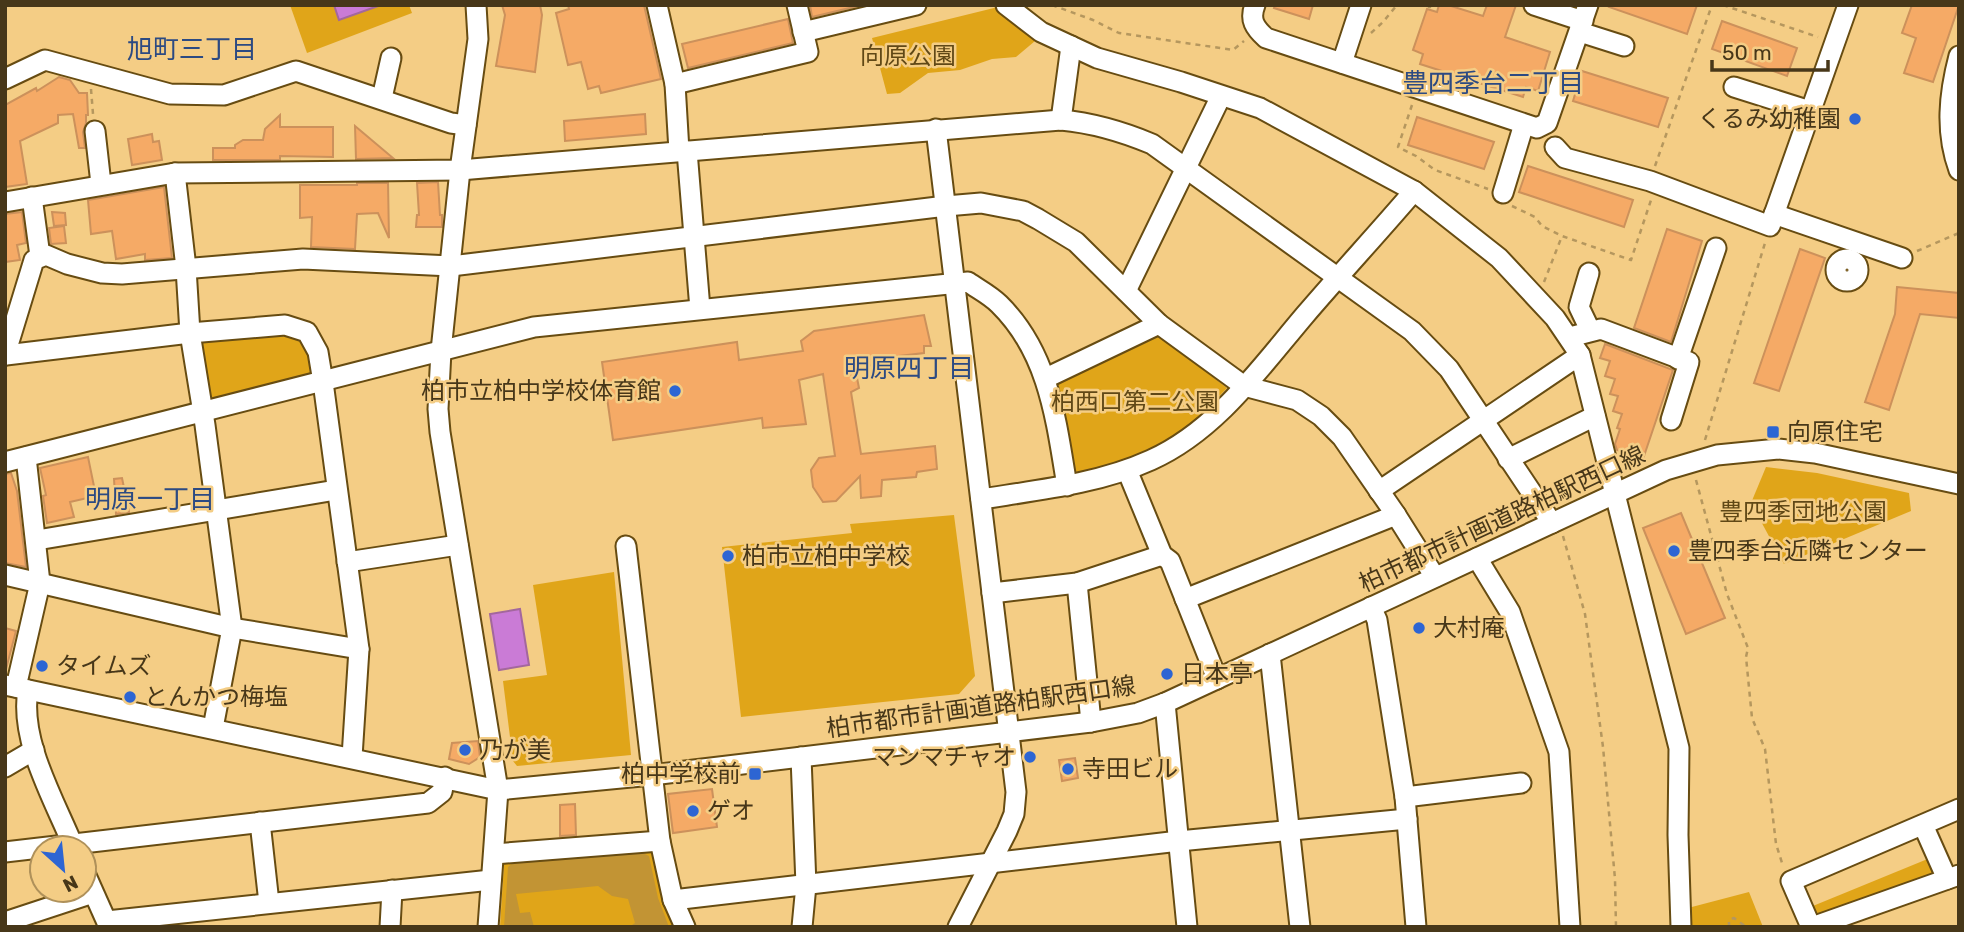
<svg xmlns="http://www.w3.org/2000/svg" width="1964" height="932" font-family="Rubik,'Noto Sans JP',sans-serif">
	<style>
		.green { fill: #e0a519 }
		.forest { fill: #c29434 }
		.water { fill: #ca7bd6; stroke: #a3679d; stroke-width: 2 }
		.building { fill: #f5aa66; stroke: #cc915b; stroke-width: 2 }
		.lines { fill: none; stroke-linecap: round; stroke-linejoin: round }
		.minor-casing { stroke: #674c12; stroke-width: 23 }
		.path { stroke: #b5975e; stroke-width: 2.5; stroke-dasharray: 5 5; stroke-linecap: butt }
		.minor { stroke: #fff; stroke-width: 19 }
		.poi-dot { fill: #2d65d3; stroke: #f4cd85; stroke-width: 2.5 }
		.labels { text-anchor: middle; stroke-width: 5; stroke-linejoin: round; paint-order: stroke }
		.park-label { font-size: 24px; fill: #604816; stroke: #f4cd85 }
		.poi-label { font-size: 24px; fill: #473719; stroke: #f4cd85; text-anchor: start }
		.street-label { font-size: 24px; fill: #473719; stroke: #f4cd85 }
		.neighbourhood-label { font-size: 26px; fill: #2c4a82; stroke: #f4cd85 }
	</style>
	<rect width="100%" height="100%" fill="#f4cd85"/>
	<!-- green -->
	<g class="green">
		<polygon points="290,5 409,5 412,13 307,53"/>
		<polygon points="998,7 1035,41 1016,57 992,59 960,70 928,73 900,93 887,94 872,38"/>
		<polygon points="295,331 313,353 312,379 207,401 199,342 204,336"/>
		<polygon points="1158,335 1227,388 1181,436 1126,462 1074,478 1056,383"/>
		<polygon points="1766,467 1817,473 1909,493 1911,511 1784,564 1751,503"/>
		<polygon points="954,515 975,676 959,694 741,717 722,547 852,533 850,524"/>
		<polygon points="614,572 631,755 517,766 513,761 503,681 547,675 533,585"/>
		<polygon points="649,848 654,851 663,902 674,927 500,927 504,863 510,857"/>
		<polygon points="1930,858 1938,878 1814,922 1808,908"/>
		<polygon points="1749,892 1763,927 1691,927 1688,908"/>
	</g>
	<!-- forest -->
	<polygon class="forest" points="643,853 649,856 658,898 669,927 629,927 635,923 628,899 612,896 598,886 516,894 520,913 530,912 534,927 504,927 508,867 515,861"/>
	<!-- water -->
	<g class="water">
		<polygon points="334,5 381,5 339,20"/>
		<polygon points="520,609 529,665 499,670 490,614"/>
	</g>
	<!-- building -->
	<g class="building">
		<polygon points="502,5 540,5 542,15 535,72 496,66 505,15"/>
		<polygon points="568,5 644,5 661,79 601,93 599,86 588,89 581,62 568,65 556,13 569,9"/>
		<polygon points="810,5 862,5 812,17"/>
		<polygon points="1275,5 1313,5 1309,19 1274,8"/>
		<polygon points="1439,5 1448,5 1483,16 1487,5 1516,5 1505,37 1550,52 1538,91 1526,87 1523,97 1420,64 1423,54 1413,50 1427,9 1437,12"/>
		<polygon points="1610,5 1697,5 1687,34 1609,7"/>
		<polygon points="1912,5 1959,5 1933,82 1904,73 1916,38 1902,33"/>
		<polygon points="788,19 793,43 688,68 682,44"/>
		<polygon points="1722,21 1797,48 1787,76 1712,49"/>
		<polygon points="1582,71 1668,98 1658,127 1573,101"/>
		<polygon points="59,77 70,80 79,93 87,93 88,115 86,115 86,123 83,132 85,148 79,148 73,114 58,115 58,123 20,141 27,184 5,187 5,105 36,88 37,91"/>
		<polygon points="645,114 646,134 565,141 564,121"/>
		<polygon points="280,115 280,127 333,127 333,157 280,156 280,160 213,160 213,148 235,148 235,145 243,140 263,140 265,129"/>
		<polygon points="1417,117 1494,142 1484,169 1408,145"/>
		<polygon points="355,126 393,158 356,159"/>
		<polygon points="152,134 153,142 159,141 162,160 132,165 128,139"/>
		<polygon points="1528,166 1633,200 1624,227 1519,192"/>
		<polygon points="438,182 440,215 442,215 442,227 416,227 417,215 419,215 417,183"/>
		<polygon points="357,183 388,183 389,238 378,213 357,214 355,249 311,247 312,217 300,218 300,185 357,185"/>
		<polygon points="164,187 172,258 145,260 145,254 116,259 112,231 91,234 88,200"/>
		<polygon points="22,212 26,243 17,245 20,260 5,262 5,214"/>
		<polygon points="52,212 65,213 66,225 54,226"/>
		<polygon points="64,226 66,243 51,244 49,228"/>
		<polygon points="1667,229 1702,241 1671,342 1634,328"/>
		<polygon points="1800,249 1825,258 1779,391 1754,383"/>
		<polygon points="1897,287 1959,293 1959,318 1920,314 1889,410 1865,402 1895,314"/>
		<polygon points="924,315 931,346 924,346 924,353 891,357 891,362 855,368 859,388 851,392 861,454 935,446 937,469 917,472 916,477 882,480 881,496 861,498 860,476 836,501 823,502 813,487 811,470 819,458 835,456 823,374 799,380 806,424 763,428 762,418 613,440 602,362 737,342 739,360 803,351 801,341 814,331"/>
		<polygon points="1605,344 1673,370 1643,459 1617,450 1615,444 1620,429 1617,428 1622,414 1613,411 1618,396 1610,394 1615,379 1605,376 1610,361 1600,358"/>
		<polygon points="88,457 96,496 70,502 74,517 47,523 43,496 46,495 40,468"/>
		<polygon points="11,473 17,491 26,567 5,563 5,474"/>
		<polygon points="122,478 129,512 116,514 114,479"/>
		<polygon points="1681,513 1725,618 1686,634 1643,528"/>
		<polygon points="5,628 16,631 5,673"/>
		<polygon points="478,741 480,757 469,764 449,759 452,743"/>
		<polygon points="1075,758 1078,778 1062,781 1059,760"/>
		<polygon points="712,789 717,827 673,833 668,794"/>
		<polygon points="575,804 576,835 560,836 560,805"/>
	</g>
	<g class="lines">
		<!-- minor casing -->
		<g class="minor-casing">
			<g id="minor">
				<polyline points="476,5 478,39 460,170 441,351 438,409 440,432 498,790 488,927"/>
				<polyline points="657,5 675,84 679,151"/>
				<polyline points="1006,5 1041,32 1097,58 1181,82 1260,108 1414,191 1499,258 1555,318 1580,355 1679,748 1678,835 1681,927"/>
				<path d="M1255 5C1249 20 1255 28 1266 38L1537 128 1547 123 1588 5"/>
				<polyline points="1534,5 1583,21"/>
				<polyline points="803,32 916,5"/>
				<polyline points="1580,32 1624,46"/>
				<path d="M1959 56C1949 94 1945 132 1959 170"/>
				<polyline points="1342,63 1361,5"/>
				<polyline points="5,79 45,60 170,94 224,95 296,71 451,123 466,125"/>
				<polyline points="675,84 808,52 797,5"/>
				<polyline points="1734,87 1810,111"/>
				<polyline points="382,98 391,58"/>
				<polyline points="1061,120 1071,46"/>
				<polyline points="936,129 1016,792 1014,814 1007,831 958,927"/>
				<polyline points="95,131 101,184"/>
				<polyline points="1555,147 1565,158 1650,181 1770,226 1848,5"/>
				<polyline points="687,151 700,309"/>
				<polyline points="175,173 186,268 190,333 205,425 232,628 213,728"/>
				<polyline points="1503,193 1524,124"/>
				<polyline points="32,197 40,256"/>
				<path d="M5 202 175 173 460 170 1061 120C1094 123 1121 131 1152 144L1412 331 1449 369 1552 523"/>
				<polyline points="1774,214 1902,258"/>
				<circle cx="1847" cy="270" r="11"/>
				<polyline points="1589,273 1579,307 1590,330"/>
				<polyline points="1126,291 1221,96"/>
				<polyline points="1570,337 1601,329 1689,362 1671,420"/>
				<polyline points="5,355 34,260 46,255 67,264 102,273 122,274 303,259 451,266 946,206 981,203 1023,211 1038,219 1076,242 1159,324 1244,386 1297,400 1321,416 1342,437 1396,515 1435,577"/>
				<polyline points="6,355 190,333 285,325 307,332 318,352 323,382 359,649 352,757"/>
				<polyline points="1678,359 1716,248"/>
				<polyline points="1046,378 1159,324"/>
				<polyline points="1508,459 1595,416"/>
				<path d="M5 462 534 327 968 282C978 289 990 295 999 304 1049 353 1056 420 1067 486"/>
				<polyline points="1127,470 1162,555 1170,561 1217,679"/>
				<polyline points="1379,491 1580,355"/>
				<path d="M981 499C1039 490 1098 484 1151 460 1216 431 1260 368 1305 315 1341 273 1378 233 1414 191"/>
				<polyline points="37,540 336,490"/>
				<polyline points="626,546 660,841 673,900 685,927"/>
				<polyline points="1477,558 1510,612 1559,752 1570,927"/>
				<polyline points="347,562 458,545"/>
				<polyline points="5,575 232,628 359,649"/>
				<polyline points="1077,583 1091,722"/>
				<polyline points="992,593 1077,583 1162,555"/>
				<polyline points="1185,599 1396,515"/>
				<polyline points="1371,607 1377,620 1405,797 1416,927"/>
				<polyline points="1270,654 1300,927"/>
				<polyline points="5,685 498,790 652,775 1091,722 1138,713 1165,703 1666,470 1717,455 1778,449 1815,453 1959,484"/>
				<polyline points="16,687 40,583 26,457"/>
				<path d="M28 690C19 741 55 801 74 848"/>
				<polyline points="1165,703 1187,927"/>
				<polyline points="801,757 806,885 802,927"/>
				<polyline points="5,767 34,750"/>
				<polyline points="1405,797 1521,783"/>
				<polyline points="260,822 269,903"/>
				<polyline points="1923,825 1947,879"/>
				<polyline points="5,852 428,803 442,792 445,777"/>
				<polyline points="494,854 660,841"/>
				<polyline points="84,871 109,927"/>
				<polyline points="673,900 1179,841 1407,819"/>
				<polyline points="107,921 491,880"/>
				<polyline points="5,922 93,893"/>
				<polyline points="390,927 392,890"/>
				<polyline points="1811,927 1791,881 1959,809"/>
				<polyline points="1812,927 1959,875"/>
			</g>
		</g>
		<!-- path -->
		<g class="path">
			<polyline points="1052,5 1093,20 1119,33 1233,50 1244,41"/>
			<polyline points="1418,5 1430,7 1430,5"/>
			<polyline points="1723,5 1818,37"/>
			<polyline points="1371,33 1383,22 1397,5"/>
			<polyline points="91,89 93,114"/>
			<polyline points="1412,105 1398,147 1416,156 1435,170 1488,189"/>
			<polyline points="1655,166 1712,5"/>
			<polyline points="1512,206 1535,217 1542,226 1562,236 1631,260 1651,200"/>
			<polyline points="1917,251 1959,233"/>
			<polyline points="1544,282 1562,236"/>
			<polyline points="1705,440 1765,243"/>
			<polyline points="1696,480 1727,594 1748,648 1746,657 1752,718 1765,749 1776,844 1783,866"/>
			<polyline points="1563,536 1585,614 1603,747 1615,879 1616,927"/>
			<polyline points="1729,927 1729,920 1734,918 1746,927"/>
		</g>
		<!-- minor -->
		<use href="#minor" class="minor"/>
	</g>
	<!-- markers -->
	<g class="poi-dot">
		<circle cx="1855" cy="119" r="7"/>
		<circle cx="675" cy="391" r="7"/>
		<rect x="1766" y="425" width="14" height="14" rx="3.5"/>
		<circle cx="1674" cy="551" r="7"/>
		<circle cx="728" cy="556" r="7"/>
		<circle cx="1419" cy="628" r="7"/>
		<circle cx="42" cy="666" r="7"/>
		<circle cx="1167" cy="674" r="7"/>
		<circle cx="130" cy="697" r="7"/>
		<circle cx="465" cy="750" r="7"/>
		<circle cx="1030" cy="757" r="7"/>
		<circle cx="1068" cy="769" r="7"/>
		<rect x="748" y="767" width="14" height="14" rx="3.5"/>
		<circle cx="693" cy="811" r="7"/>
	</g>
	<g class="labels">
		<!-- park labels -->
		<g class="park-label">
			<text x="908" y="64">向原公園</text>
			<text x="1135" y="410">柏西口第二公園</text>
			<text x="1803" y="520">豊四季団地公園</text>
		</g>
		<!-- poi labels -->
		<g class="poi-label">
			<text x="1841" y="127" text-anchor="end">くるみ幼稚園</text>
			<text x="661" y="399" text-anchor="end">柏市立柏中学校体育館</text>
			<text x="1787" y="440">向原住宅</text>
			<text x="1688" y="559">豊四季台近隣センター</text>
			<text x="742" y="564">柏市立柏中学校</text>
			<text x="1433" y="636">大村庵</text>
			<text x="56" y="674">タイムズ</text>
			<text x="1181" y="682">日本亭</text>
			<text x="144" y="705">とんかつ梅塩</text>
			<text x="479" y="758">乃が美</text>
			<text x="1016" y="765" text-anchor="end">マンマチャオ</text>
			<text x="1082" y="777">寺田ビル</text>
			<text x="741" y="782" text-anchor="end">柏中学校前</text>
			<text x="707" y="819">ゲオ</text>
		</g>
		<!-- street labels -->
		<g class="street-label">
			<text transform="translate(1502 519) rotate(-25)" y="8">柏市都市計画道路柏駅西口線</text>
			<text transform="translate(981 707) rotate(-8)" y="8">柏市都市計画道路柏駅西口線</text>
		</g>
		<!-- neighbourhood labels -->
		<g class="neighbourhood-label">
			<text x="192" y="58">旭町三丁目</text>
			<text x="1493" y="92">豊四季台二丁目</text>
			<text x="909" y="377">明原四丁目</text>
			<text x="150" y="508">明原一丁目</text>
		</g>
	</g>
	<!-- border -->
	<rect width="1964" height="932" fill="none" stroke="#473719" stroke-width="14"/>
	<!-- north arrow -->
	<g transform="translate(63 869) rotate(153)"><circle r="33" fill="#f4cd85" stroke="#af915a" stroke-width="2"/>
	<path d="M0-5L12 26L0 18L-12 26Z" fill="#2d65d3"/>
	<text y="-10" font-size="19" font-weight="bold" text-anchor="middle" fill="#473719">N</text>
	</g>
	<!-- scale -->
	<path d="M1712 60v10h116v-10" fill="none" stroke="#473719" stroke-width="3.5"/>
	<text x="1722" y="60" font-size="21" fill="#473719" stroke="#f4cd85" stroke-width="5" paint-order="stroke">50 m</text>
</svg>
